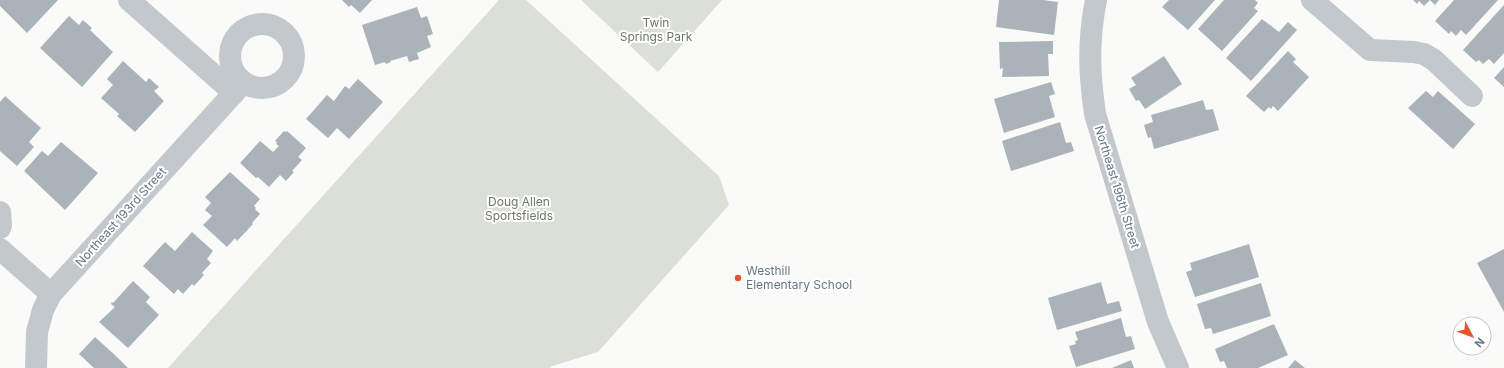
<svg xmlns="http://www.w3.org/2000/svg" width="1504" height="368" font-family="Inter,sans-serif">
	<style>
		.green { fill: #dadfd7 }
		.building { fill: #aab3b9 }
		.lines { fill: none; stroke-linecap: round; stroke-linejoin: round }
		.minor { stroke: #c3c8cc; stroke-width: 22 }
		.poi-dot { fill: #e4572e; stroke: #fff; stroke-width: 1.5 }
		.labels { text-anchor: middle; stroke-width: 4; stroke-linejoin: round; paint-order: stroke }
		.park-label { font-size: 12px; fill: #687a64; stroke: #fff }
		.street-label { font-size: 12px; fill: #657683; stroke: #fff }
		.poi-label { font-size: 12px; fill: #657683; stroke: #fff; text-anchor: start }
	</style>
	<rect width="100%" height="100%" fill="#fafaf8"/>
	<!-- green -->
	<g class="green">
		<polygon points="499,0 526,0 719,176 729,205 598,352 552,366 550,368 168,368"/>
		<polygon points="581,0 722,0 658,72"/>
	</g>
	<!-- building -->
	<g class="building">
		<polygon points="0,0 58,0 27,33 0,6"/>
		<polygon points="342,0 372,0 360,13 351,5 349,7"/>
		<polygon points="999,0 1043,0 1058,2 1054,35 996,27"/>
		<polygon points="1169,0 1215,0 1188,30 1162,7"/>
		<polygon points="1224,0 1255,0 1258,3 1254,8 1258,11 1222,51 1198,29"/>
		<polygon points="1413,0 1439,0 1435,5 1430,0 1424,6 1419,1 1417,4"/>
		<polygon points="1454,0 1498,0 1466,35 1461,30 1456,36 1451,31 1449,34 1435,21"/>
		<polygon points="1504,5 1504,53 1494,64 1489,59 1483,64 1479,60 1476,62 1463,50"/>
		<polygon points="417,7 421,18 427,16 433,34 427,36 431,47 417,53 419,59 409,62 407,56 390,61 391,62 386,64 385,62 375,65 362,25"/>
		<polygon points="69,16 79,25 83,20 92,28 90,30 113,52 82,87 40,48"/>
		<polygon points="1262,19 1279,32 1288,22 1297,30 1251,81 1226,58"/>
		<polygon points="1053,41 1053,54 1048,54 1049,76 1002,77 1003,68 1000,69 999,42"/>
		<polygon points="1288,51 1296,59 1293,62 1309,77 1278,111 1273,106 1271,109 1269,107 1264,112 1246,96"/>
		<polygon points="1164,56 1182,84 1145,109 1139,100 1136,101 1129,89 1136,85 1131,78"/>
		<polygon points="123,61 146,82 149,78 159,87 154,91 164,101 135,132 117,116 119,114 101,98 113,85 107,79"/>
		<polygon points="1504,67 1504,87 1494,78"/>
		<polygon points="358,79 383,102 349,139 337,128 328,138 306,119 327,95 334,101 345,86 349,89"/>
		<polygon points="1051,82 1055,94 1049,96 1055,117 1004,133 994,99"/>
		<polygon points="1426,91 1433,97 1438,91 1475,124 1453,149 1408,108"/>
		<polygon points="5,96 41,128 29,142 34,147 17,166 0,151 0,102"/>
		<polygon points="1203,100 1206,110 1213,109 1219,130 1154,149 1151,137 1148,138 1144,125 1153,122 1151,115"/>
		<polygon points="1060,122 1066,143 1071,142 1074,151 1011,171 1002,141"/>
		<polygon points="284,131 286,132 287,131 306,148 298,157 302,160 292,171 294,172 286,181 280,175 269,187 258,177 256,178 240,163 260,141 273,152 279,146 276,144 277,142 275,141"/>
		<polygon points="61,142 98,173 65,210 24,171 42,151 48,156"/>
		<polygon points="230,172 260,199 254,206 256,208 255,209 260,214 252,223 253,224 237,241 235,238 227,247 203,225 212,216 205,210 211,203 205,197"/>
		<polygon points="192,232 213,251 207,259 211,263 202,273 204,275 194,286 192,284 183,294 178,289 174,294 143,266 165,242 175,251"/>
		<polygon points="1249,244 1259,277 1195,297 1186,272 1192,270 1190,263"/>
		<polygon points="1504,249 1504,312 1477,263"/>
		<polygon points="133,281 150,297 146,302 159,315 128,348 99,322 115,307 111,304 112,302 113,303"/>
		<polygon points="1101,282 1107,304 1119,301 1122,311 1057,330 1048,298"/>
		<polygon points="1261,283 1271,316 1213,334 1211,328 1205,329 1197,304"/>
		<polygon points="1121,318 1126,337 1131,336 1135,349 1076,367 1069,346 1076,344 1075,341 1078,340 1075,332"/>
		<polygon points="1274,324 1288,355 1258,368 1227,368 1224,361 1220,362 1215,349"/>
		<polygon points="95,337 116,356 128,368 94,368 79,354"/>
		<polygon points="1131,360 1134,368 1112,368"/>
		<polygon points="1295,360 1305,368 1288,368"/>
	</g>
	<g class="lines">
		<!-- minor -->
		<g class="minor">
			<polyline points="129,0 234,93"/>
			<path d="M1096 0C1088 41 1089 73 1095 114L1158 322 1178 368"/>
			<polyline points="1312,0 1370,50 1414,52 1424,54 1434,60 1472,96"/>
			<circle cx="262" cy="56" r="32"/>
			<polyline points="0,212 1,225 0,228"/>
			<polyline points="0,249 51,294"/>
			<polyline points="36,368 37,332 43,310 51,294 243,83"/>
		</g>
	</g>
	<!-- markers -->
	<circle class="poi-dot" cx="738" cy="278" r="4"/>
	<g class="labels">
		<!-- park labels -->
		<g class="park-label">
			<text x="656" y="27">Twin<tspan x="656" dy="14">Springs Park</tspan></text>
			<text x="519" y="206">Doug Allen<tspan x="519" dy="14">Sportsfields</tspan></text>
		</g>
		<!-- street labels -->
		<g class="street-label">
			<text transform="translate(1117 187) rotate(73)" y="4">Northeast 196th Street</text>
			<text transform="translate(121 217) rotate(-48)" y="4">Northeast 193rd Street</text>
		</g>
		<!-- poi labels -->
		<g class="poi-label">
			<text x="746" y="275">Westhill<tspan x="746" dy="14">Elementary School</tspan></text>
		</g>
	</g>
	<!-- north arrow -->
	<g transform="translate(1472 336) rotate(131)"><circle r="19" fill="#ffffff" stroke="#c1c8cd"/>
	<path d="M0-3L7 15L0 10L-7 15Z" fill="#e4572e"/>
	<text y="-6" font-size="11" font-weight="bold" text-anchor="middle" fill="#657683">N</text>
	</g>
</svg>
